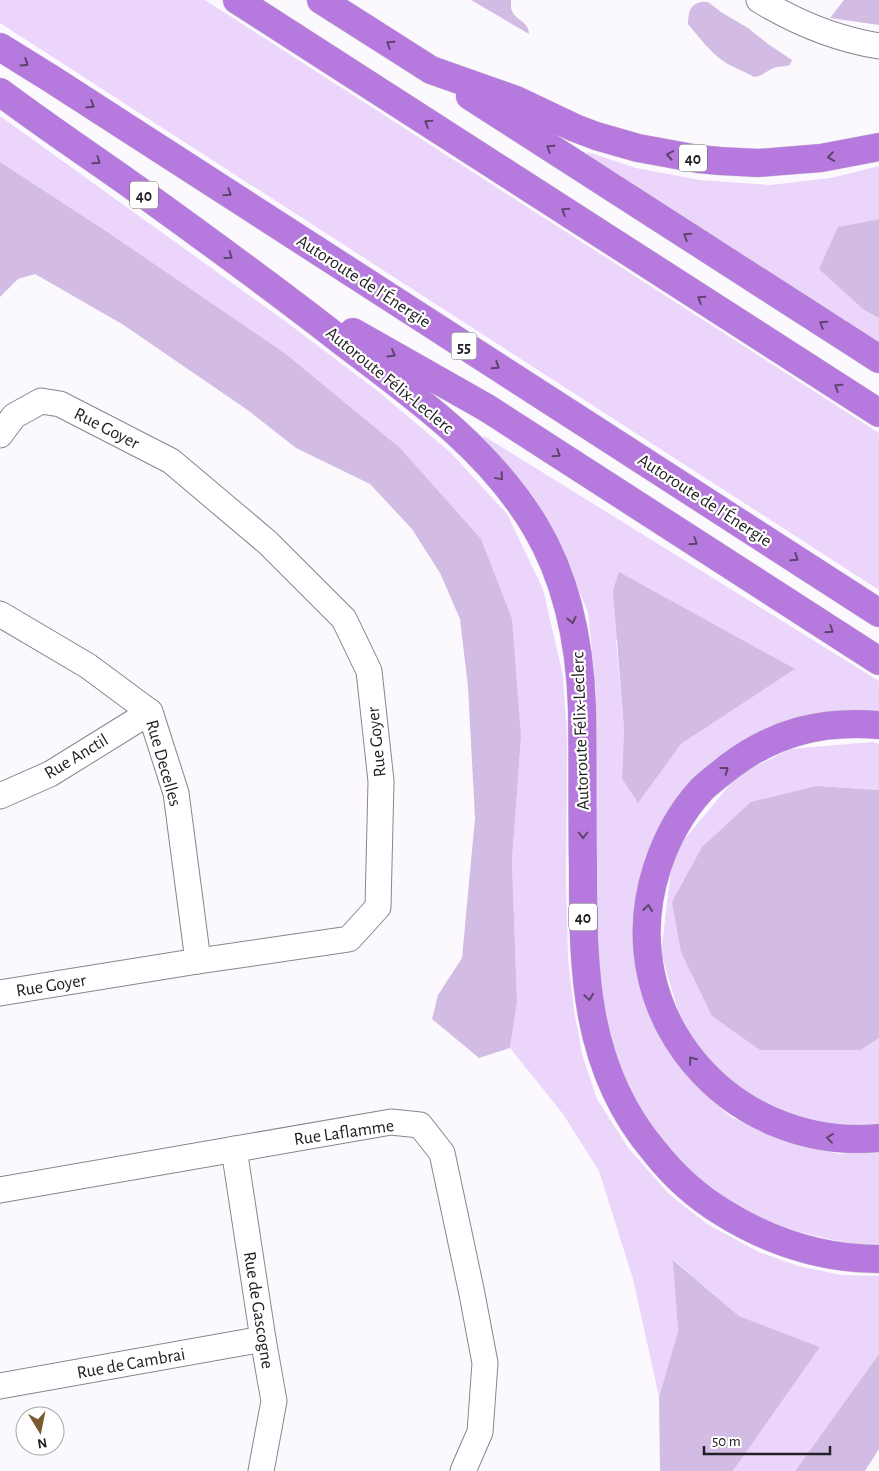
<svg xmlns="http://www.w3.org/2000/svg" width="879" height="1471" font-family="'Alegreya Sans',sans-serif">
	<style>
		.green { fill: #ebd5fb; fill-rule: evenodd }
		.forest { fill: #d3bce4 }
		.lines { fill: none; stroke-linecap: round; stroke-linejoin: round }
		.minor-casing { stroke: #8a8490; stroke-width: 27 }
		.highway-casing { stroke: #d7d7d8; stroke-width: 29 }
		.minor { stroke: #fff; stroke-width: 25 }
		.highway { stroke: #b679de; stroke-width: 28 }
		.oneway { stroke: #5d446e }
		.labels { text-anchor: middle; stroke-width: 4.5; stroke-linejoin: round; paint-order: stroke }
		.shield { fill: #fff; stroke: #646366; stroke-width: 1 }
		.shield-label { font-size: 16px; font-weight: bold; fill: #222024 }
		.street-label { font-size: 18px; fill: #222024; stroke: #fff }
	</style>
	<rect width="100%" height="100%" fill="#fcf9fe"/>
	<!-- green -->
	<g class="green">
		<polygon points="0,0 205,0 879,433 879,590 0,23"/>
		<polygon points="0,116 285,321 379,392 451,453 507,514 543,589 563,676 567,737 566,883 568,958 574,1010 582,1054 597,1099 629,1149 669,1194 707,1224 759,1252 798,1266 842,1275 879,1276 879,1354 795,1471 733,1471 820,1347 739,1316 674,1260 678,1331 659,1397 633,1279 599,1171 563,1114 510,1048 517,1002 512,861 521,738 399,447 286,354 109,233 0,162"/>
		<polygon points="588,152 636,168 700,180 770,185 831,178 879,166 879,219 838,227 864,310 879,318 879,346 585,157"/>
		<path d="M484 436 879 681V714L706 773 636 952 645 1000 665 1046 694 1084 731 1117 775 1137 839 1154 879 1149V1247L868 1248 777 1227 710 1189 658 1138 617 1066 598 989 596 690 588 612 559 547 521 481 481 441ZM616 640 795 669 681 744 637 802 622 779 624 730Z"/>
		<polygon points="872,742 879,744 879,790 817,786 861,1050 879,1038 879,1130 801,1123 749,1094 710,1066 684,1031 661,953 673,853 737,776 790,749"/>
	</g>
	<!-- forest -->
	<g class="forest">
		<path d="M471 0H511C511 3 511 5 511 8 514 21 529 20 529 34Z"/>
		<polygon points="844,0 879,0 879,25 830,18"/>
		<path d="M701 2H708L721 12 748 28 768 44 792 60 790 65C785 67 779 66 774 68 766 71 763 76 754 77 745 71 733 68 723 61 709 51 699 37 688 24 689 12 688 6 701 2Z"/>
		<polygon points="0,162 109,233 286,354 399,447 481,539 512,619 521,738 512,861 517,1002 510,1048 479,1058 432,1019 438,995 462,958 475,818 468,687 460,619 440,573 412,529 370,484 296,448 249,411 122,324 35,274 18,279 0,297"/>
		<polygon points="879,219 879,318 864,310 819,269 838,227"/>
		<polygon points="619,572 795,669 681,744 638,803 622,779 624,730 613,590"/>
		<polygon points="817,786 879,790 879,1038 861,1050 760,1050 712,1016 681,952 672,902 702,847 751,802"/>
		<polygon points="673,1260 739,1316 820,1347 733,1471 660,1471 659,1397 678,1331"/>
		<polygon points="879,1354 879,1449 865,1471 795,1471"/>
	</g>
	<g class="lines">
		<!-- minor casing -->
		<g class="minor-casing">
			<g id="minor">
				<path d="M759 0C797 23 836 39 879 46"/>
				<polyline points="0,435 14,416 41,401 60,404 171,461 267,542 344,619 369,671 381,781 378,907 349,939 198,961 0,993"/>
				<polyline points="0,614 88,666 150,712 176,793 198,961"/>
				<polyline points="0,796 50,774 150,712"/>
				<polyline points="234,1149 263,1339 274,1401 261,1471"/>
				<polyline points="0,1190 391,1122 420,1125 442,1153 472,1294 485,1363 480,1432 463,1471"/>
				<polyline points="0,1386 263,1339"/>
			</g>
		</g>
		<!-- highway casing -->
		<g class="highway-casing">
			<g id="highway">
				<polyline points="237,0 879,413"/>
				<polyline points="321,0 431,70 516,100 575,128 596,136 638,148 698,159 720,161 758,163 821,158 879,147"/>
				<polyline points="0,47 50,78 879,613"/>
				<path d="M0 92C44 125 89 155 134 187 205 238 275 289 344 343 414 396 489 449 535 526 568 581 580 644 582 708 583 761 582 814 583 867 583 971 584 1069 655 1152 674 1176 696 1196 722 1212 770 1242 822 1259 879 1259"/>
				<polyline points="470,96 879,359"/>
				<polyline points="353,332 487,408 879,661"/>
				<path d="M879 725C823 720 775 732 730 766 720 774 710 781 701 790 681 812 666 840 657 868 610 1014 730 1152 879 1138"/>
			</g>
		</g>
		<!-- minor -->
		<use href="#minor" class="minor"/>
		<!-- highway -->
		<use href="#highway" class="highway"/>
	</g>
	<!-- one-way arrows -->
	<defs><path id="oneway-chevron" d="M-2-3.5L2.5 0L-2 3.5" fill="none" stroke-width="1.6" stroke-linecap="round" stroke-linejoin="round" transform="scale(1.25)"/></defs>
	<g class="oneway">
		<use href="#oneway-chevron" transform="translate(390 44) rotate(-147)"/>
		<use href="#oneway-chevron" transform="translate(25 63) rotate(32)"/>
		<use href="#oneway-chevron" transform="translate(91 105) rotate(33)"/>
		<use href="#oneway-chevron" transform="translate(428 123) rotate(-147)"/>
		<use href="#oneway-chevron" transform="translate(550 148) rotate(-147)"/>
		<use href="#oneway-chevron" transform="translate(670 155) rotate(-170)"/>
		<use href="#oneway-chevron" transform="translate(831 157) rotate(171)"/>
		<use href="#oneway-chevron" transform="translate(97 161) rotate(35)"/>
		<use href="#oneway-chevron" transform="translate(228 193) rotate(33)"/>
		<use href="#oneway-chevron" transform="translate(565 211) rotate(-147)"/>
		<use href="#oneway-chevron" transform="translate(687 236) rotate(-147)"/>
		<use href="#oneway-chevron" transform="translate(229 256) rotate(36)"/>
		<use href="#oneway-chevron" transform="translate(701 299) rotate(-147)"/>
		<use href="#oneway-chevron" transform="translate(823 324) rotate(-147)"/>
		<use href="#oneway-chevron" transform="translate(392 354) rotate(30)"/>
		<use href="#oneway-chevron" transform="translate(496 366) rotate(33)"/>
		<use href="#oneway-chevron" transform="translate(838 387) rotate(-147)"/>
		<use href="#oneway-chevron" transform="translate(557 454) rotate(33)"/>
		<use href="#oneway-chevron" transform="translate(500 477) rotate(50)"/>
		<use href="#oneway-chevron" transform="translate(694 542) rotate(33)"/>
		<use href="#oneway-chevron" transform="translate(795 558) rotate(33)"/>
		<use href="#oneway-chevron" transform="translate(572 620) rotate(77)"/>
		<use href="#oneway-chevron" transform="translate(830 630) rotate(33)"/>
		<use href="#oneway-chevron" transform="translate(725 770) rotate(-37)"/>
		<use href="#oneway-chevron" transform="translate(583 835) rotate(90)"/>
		<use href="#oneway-chevron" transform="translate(648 908) rotate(-83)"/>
		<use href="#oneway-chevron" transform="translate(589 997) rotate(82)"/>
		<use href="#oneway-chevron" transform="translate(692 1060) rotate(-129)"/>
		<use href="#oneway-chevron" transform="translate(830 1138) rotate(-173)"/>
	</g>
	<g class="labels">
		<!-- shield labels -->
		<g class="shield">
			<rect x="679" y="144.5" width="28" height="27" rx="4"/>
			<rect x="130" y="181.5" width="28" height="27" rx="4"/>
			<rect x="451.5" y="332.5" width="25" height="27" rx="4"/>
			<rect x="569" y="903.5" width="28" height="27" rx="4"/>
		</g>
		<g class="shield-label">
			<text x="693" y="164">40</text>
			<text x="144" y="201">40</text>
			<text x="464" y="352">55</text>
			<text x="583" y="923">40</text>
		</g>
		<!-- street labels -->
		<g class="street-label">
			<text transform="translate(364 281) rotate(33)" y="6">Autoroute de l'Énergie</text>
			<text transform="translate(390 380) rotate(39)" y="6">Autoroute Félix-Leclerc</text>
			<text transform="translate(107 428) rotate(27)" y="6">Rue Goyer</text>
			<text transform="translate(705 500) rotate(33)" y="6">Autoroute de l'Énergie</text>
			<text transform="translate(580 731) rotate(-92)" y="6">Autoroute Félix-Leclerc</text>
			<text transform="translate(376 742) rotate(-96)" y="6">Rue Goyer</text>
			<text transform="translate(76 756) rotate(-31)" y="6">Rue Anctil</text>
			<text transform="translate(164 763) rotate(74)" y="6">Rue Decelles</text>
			<text transform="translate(51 985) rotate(-9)" y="6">Rue Goyer</text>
			<text transform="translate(344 1132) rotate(-8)" y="6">Rue Laflamme</text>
			<text transform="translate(259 1310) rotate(81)" y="6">Rue de Gascogne</text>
			<text transform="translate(131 1363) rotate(-10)" y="6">Rue de Cambrai</text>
		</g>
	</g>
	<!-- north arrow -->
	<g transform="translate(40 1431) rotate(170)"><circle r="24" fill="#ffffff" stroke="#a7a6a7"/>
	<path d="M0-4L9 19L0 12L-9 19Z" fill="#7a5930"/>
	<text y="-8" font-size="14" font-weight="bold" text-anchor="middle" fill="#222024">N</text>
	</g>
	<!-- scale -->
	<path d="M704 1446v8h126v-8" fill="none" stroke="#222024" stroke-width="2.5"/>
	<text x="712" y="1446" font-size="15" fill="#222024" stroke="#ffffff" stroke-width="4" paint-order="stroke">50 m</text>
</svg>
